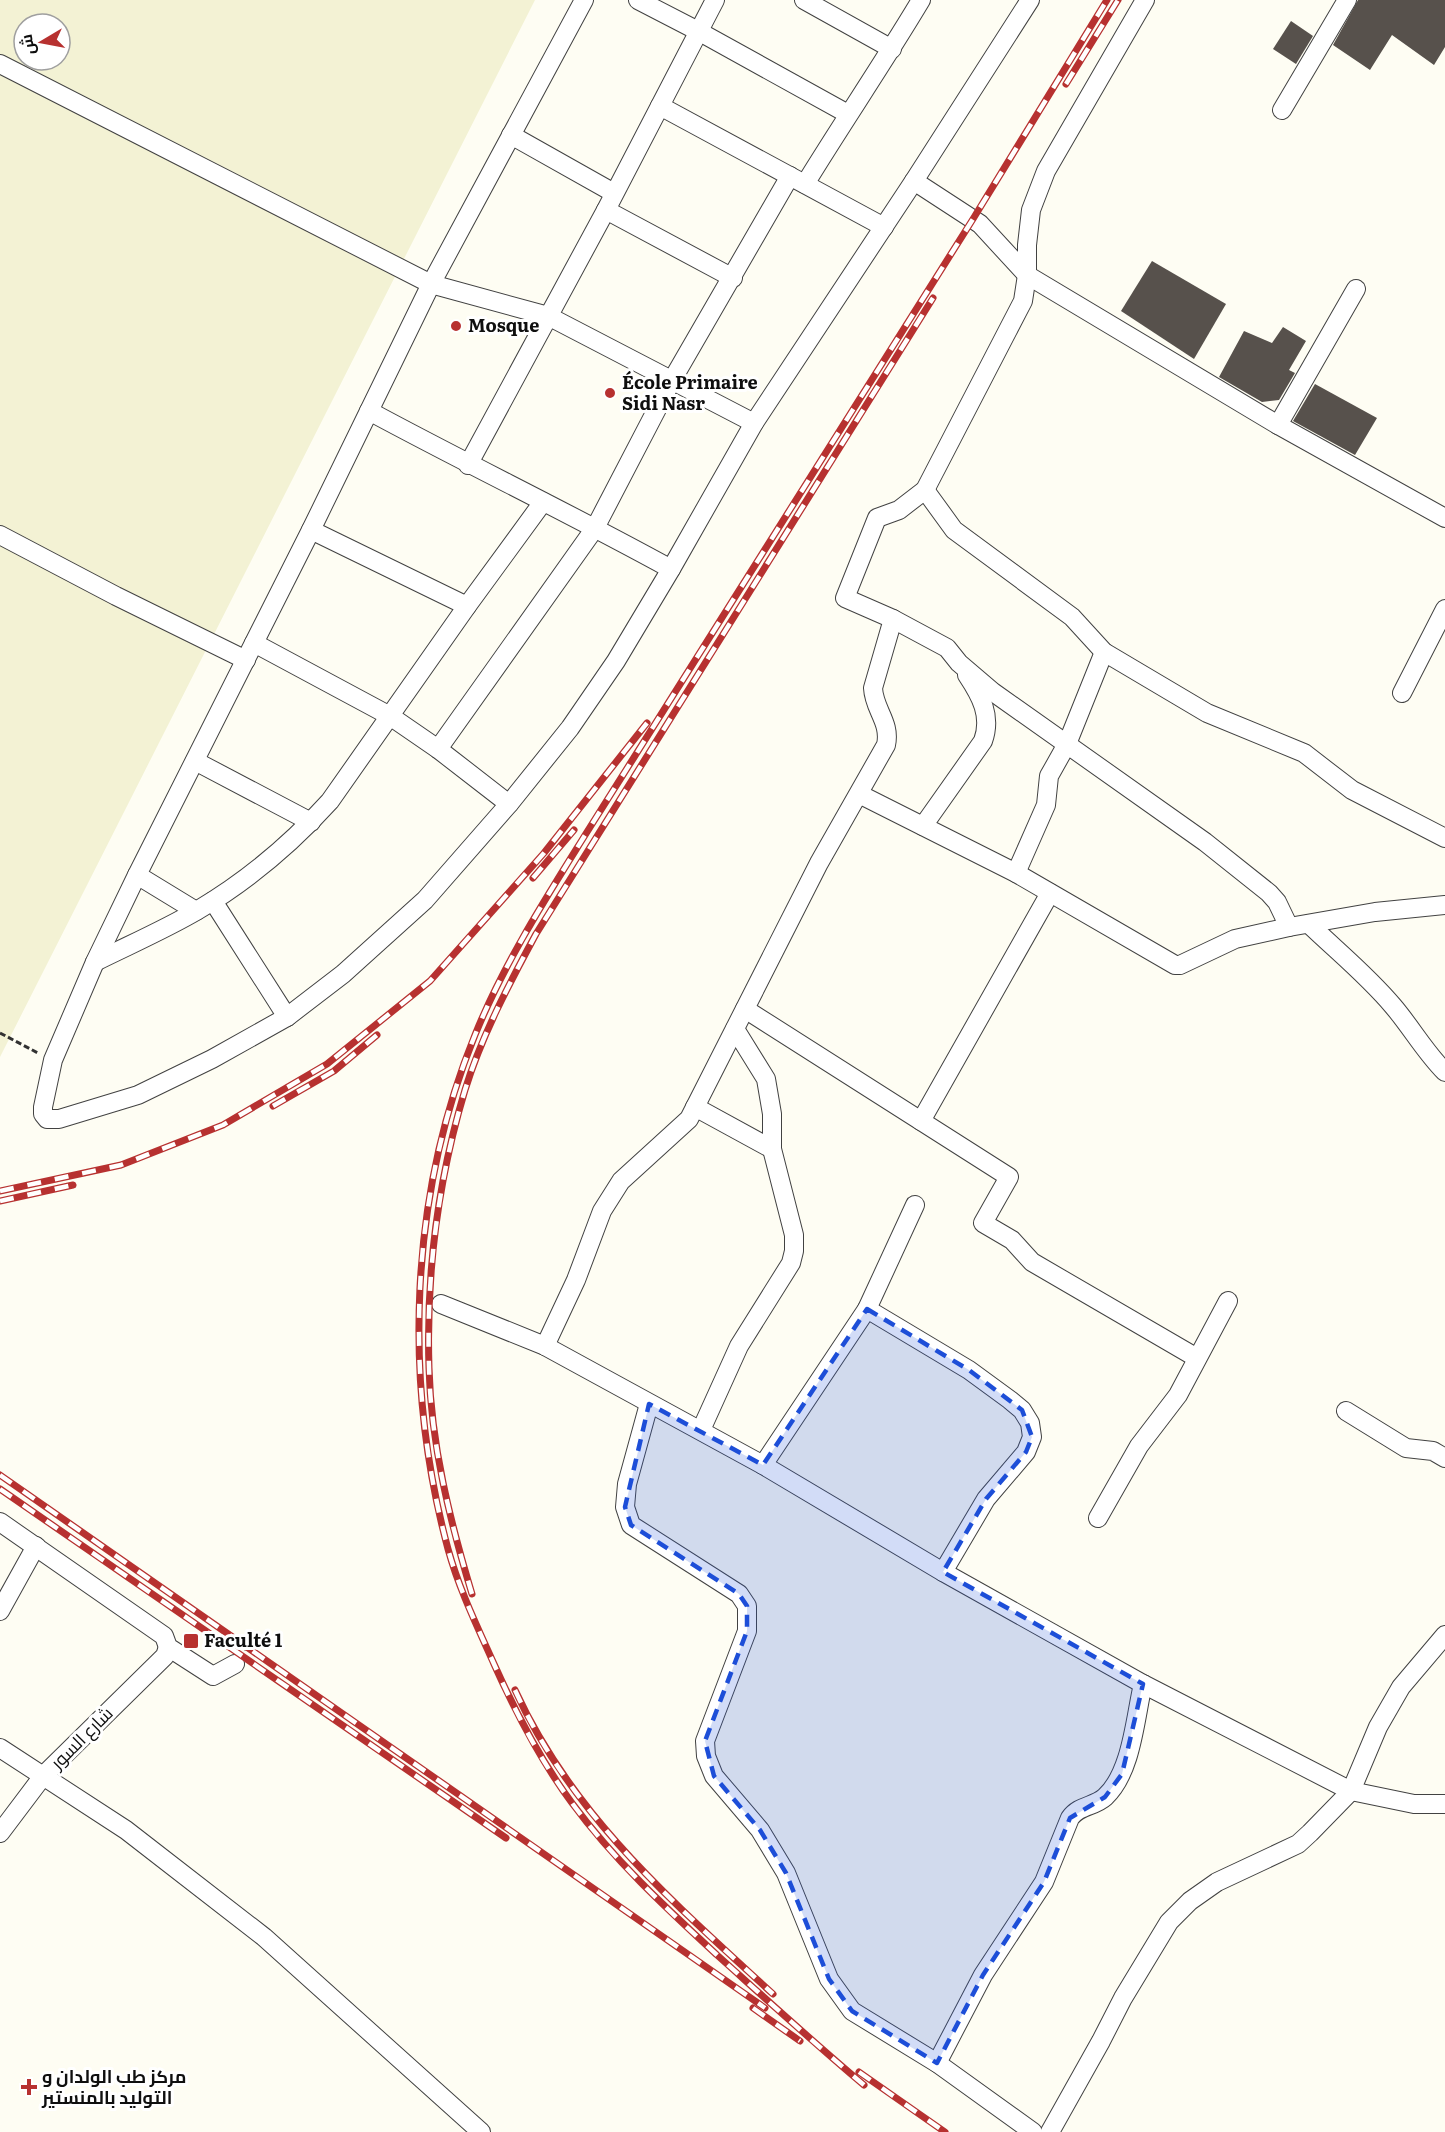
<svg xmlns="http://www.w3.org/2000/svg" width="1445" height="2132" font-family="Literata,Cairo,serif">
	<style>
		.farmland { fill: #f3f2d4; fill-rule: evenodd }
		.building { fill: #57514c }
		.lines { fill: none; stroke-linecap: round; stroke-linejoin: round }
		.minor-casing { stroke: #424242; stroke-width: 20 }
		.path { stroke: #313131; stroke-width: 3; stroke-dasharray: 6 3; stroke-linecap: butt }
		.minor { stroke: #fff; stroke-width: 18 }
		.rail-casing { stroke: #b73130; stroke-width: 7 }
		.rail { stroke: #fff; stroke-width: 4.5; stroke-dasharray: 14; stroke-linecap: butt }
		.marked { fill: #1d4ed8; fill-opacity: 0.2; stroke: #1d4ed8; stroke-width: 4.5; stroke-dasharray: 12 8; stroke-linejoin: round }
		.poi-dot { fill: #b73130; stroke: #fff; stroke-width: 2 }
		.labels { text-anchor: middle; stroke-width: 6; stroke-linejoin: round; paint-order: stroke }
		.poi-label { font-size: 18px; font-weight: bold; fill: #0f0f0f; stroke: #fff; text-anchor: start }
		.street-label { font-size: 18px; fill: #0f0f0f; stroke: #fff }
	</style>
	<rect width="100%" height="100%" fill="#fefdf3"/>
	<!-- farmland -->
	<path class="farmland" d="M0 0H535L0 1057ZM24 24H60V60H24Z"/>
	<!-- building -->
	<g class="building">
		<polygon points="1358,0 1445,0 1445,47 1434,65 1392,35 1370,70 1333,45"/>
		<polygon points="1291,21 1313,36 1296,64 1273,49"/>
		<polygon points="1152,261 1226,304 1194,359 1121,311"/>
		<polygon points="1283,327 1306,341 1289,370 1295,373 1279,400 1262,402 1219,377 1244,331 1272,343"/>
		<polygon points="1315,384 1377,418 1355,455 1293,421"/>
	</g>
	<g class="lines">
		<!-- minor casing -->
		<g class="minor-casing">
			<g id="minor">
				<polyline points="584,0 431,284 311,530 137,875 95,962 53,1060 43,1107 43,1114 47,1119 59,1119 138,1095 212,1059 287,1017 343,974 425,900 509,804 570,728 616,661 671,569 754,423 914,181 1030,0"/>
				<polyline points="638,0 698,31 848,114"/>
				<polyline points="804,0 892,49"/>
				<polyline points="0,64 431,284 548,316 754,423"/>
				<polyline points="660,106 884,227"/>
				<polyline points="1282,110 1347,0"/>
				<polyline points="511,135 614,193"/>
				<polyline points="914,181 980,224 1027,275 1278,425 1445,518"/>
				<path d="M805 184C843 122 884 62 921 0"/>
				<polyline points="606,210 733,278"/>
				<path d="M369 411C469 465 571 514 671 569"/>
				<polyline points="1278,425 1356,289"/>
				<polyline points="468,465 606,210 715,0"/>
				<polyline points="925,490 954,530 1072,617 1104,652 1207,713 1304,753 1352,790 1445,838"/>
				<polyline points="311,530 467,606"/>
				<polyline points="0,535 116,596 246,660"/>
				<polyline points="893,619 947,648 959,663 993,692 1205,842 1269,893 1277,902 1289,927"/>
				<polyline points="254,643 390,716 438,749 509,804"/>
				<polyline points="1402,693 1445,609"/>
				<polyline points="438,749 595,528 671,382 790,176"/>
				<polyline points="195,761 311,822"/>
				<polyline points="859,794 1016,873 1175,965 1180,965 1235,939 1289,927 1375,912 1445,905"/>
				<path d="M923 826 983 741C992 716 981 696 967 675"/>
				<polyline points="1016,873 1046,805 1049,776 1067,744 1104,652"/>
				<polyline points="137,875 196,911"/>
				<polyline points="213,901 287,1017"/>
				<path d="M1309 924C1337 951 1368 976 1393 1006 1411 1027 1425 1052 1445 1072"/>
				<path d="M95 962C129 945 166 929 198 910 247 881 292 843 330 801L467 606 543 502"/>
				<polyline points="745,1009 1009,1177 983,1223 1012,1240 1032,1262 1197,1358"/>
				<polyline points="695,1107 772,1149"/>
				<polyline points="921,1121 1050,893"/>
				<polyline points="441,1304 545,1346 763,1465 943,1572 1143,1684 1351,1791 1414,1804 1445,1804"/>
				<polyline points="867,1309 969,1370 1010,1400 1022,1410 1030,1423 1032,1437 1026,1452 986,1499 943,1572"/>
				<path d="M545 1346 576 1280 602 1211 621 1181 689 1119 819 863 886 745C891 722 874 710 873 688L893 619 845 598 877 518 899 510 925 490 1023 301 1027 275V245L1031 210 1046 171 1145 0"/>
				<polyline points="649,1404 627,1484 625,1507 631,1525 739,1594 747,1606 747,1631 705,1741 706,1756 714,1776 760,1830 786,1873 829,1979 852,2011 937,2063 1033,2132"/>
				<polyline points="1346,1411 1406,1448 1433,1451 1445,1458"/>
				<polyline points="701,1430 739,1346 791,1263 794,1251 794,1235 772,1149 772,1114 766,1079 735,1029"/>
				<polyline points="763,1465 867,1309 915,1205"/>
				<polyline points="1098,1518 1139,1446 1178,1395 1228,1301"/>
				<polyline points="0,1522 164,1636 168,1647 213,1676 235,1664"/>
				<polyline points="0,1611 36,1546"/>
				<polyline points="0,1748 126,1830 264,1937 481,2132"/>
				<polyline points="0,1833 43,1776 165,1656 168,1647"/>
				<path d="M937 2063 983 1975 1044 1882 1070 1818C1079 1805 1094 1807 1105 1797 1132 1772 1135 1718 1143 1684"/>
				<polyline points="1050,2132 1101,2041 1123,1998 1169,1922 1190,1901 1217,1882 1298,1844 1310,1833 1351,1791 1378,1727 1401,1687 1445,1635"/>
			</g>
		</g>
		<!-- path -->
		<g class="path">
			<polyline points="0,1033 38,1053"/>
			<polyline points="244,1650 253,1637"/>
		</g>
		<!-- minor -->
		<use href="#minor" class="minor"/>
		<!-- rail casing -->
		<g class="rail-casing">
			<g id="rail">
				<polyline points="1066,84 1118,0"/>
				<polyline points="533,878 574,830"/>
				<polyline points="273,1106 334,1071 377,1035"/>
				<polyline points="0,1191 121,1165 223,1125 327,1064 430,981 544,853 647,723"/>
				<polyline points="0,1201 73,1185"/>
				<polyline points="0,1475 765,2008"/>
				<polyline points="0,1489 506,1838"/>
				<path d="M472 1594C450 1521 431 1445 429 1368 426 1275 438 1180 465 1090 482 1035 509 984 536 934L933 298"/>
				<path d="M515 1690C573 1817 673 1902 773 1994"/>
				<polyline points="753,2008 800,2041"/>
				<polyline points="859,2072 945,2132"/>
				<path d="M864 2085C814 2043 766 1999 717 1955 665 1907 614 1860 572 1803 540 1760 516 1713 494 1664 477 1626 459 1589 448 1549 403 1382 409 1197 475 1035 504 963 546 898 587 832L973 219 1107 0"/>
			</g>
		</g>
		<!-- rail -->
		<use href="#rail" class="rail"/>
	</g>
	<!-- marked area -->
	<path class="marked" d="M867 1309 969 1370 1022 1410 1032 1437 1026 1452 986 1499 943 1572 1143 1684 1122 1774 1105 1797 1070 1818 1044 1882 983 1975 937 2063 852 2011 829 1979 786 1873 760 1830 714 1776 705 1741 747 1631V1606L739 1594 631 1525 625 1507 649 1404 763 1465Z"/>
	<!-- markers -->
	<g class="poi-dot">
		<circle cx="456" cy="326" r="6"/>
		<circle cx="610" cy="393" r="6"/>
		<rect x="183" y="1633" width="16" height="16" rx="3"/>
		<path d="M26 2078h6v6h6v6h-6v6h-6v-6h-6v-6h6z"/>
	</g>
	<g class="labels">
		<!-- poi labels -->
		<g class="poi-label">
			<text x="468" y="332">Mosque</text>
			<text x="622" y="389">École Primaire<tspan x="622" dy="21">Sidi Nasr</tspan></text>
			<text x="204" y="1647">Faculté 1</text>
			<text x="42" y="2083">مركز طب الولدان و<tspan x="42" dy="21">التوليد بالمنستير</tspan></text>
		</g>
		<!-- street labels -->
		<g class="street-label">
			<text transform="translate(82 1738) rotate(-45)" y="6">شارع السور</text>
		</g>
	</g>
	<!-- north arrow -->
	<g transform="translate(42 42) rotate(260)"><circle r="28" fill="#ffffff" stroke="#9f9f9f" stroke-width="1.5"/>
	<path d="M0-4.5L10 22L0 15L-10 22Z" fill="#b73130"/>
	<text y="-9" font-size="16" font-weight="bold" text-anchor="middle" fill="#0f0f0f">ش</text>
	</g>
</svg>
